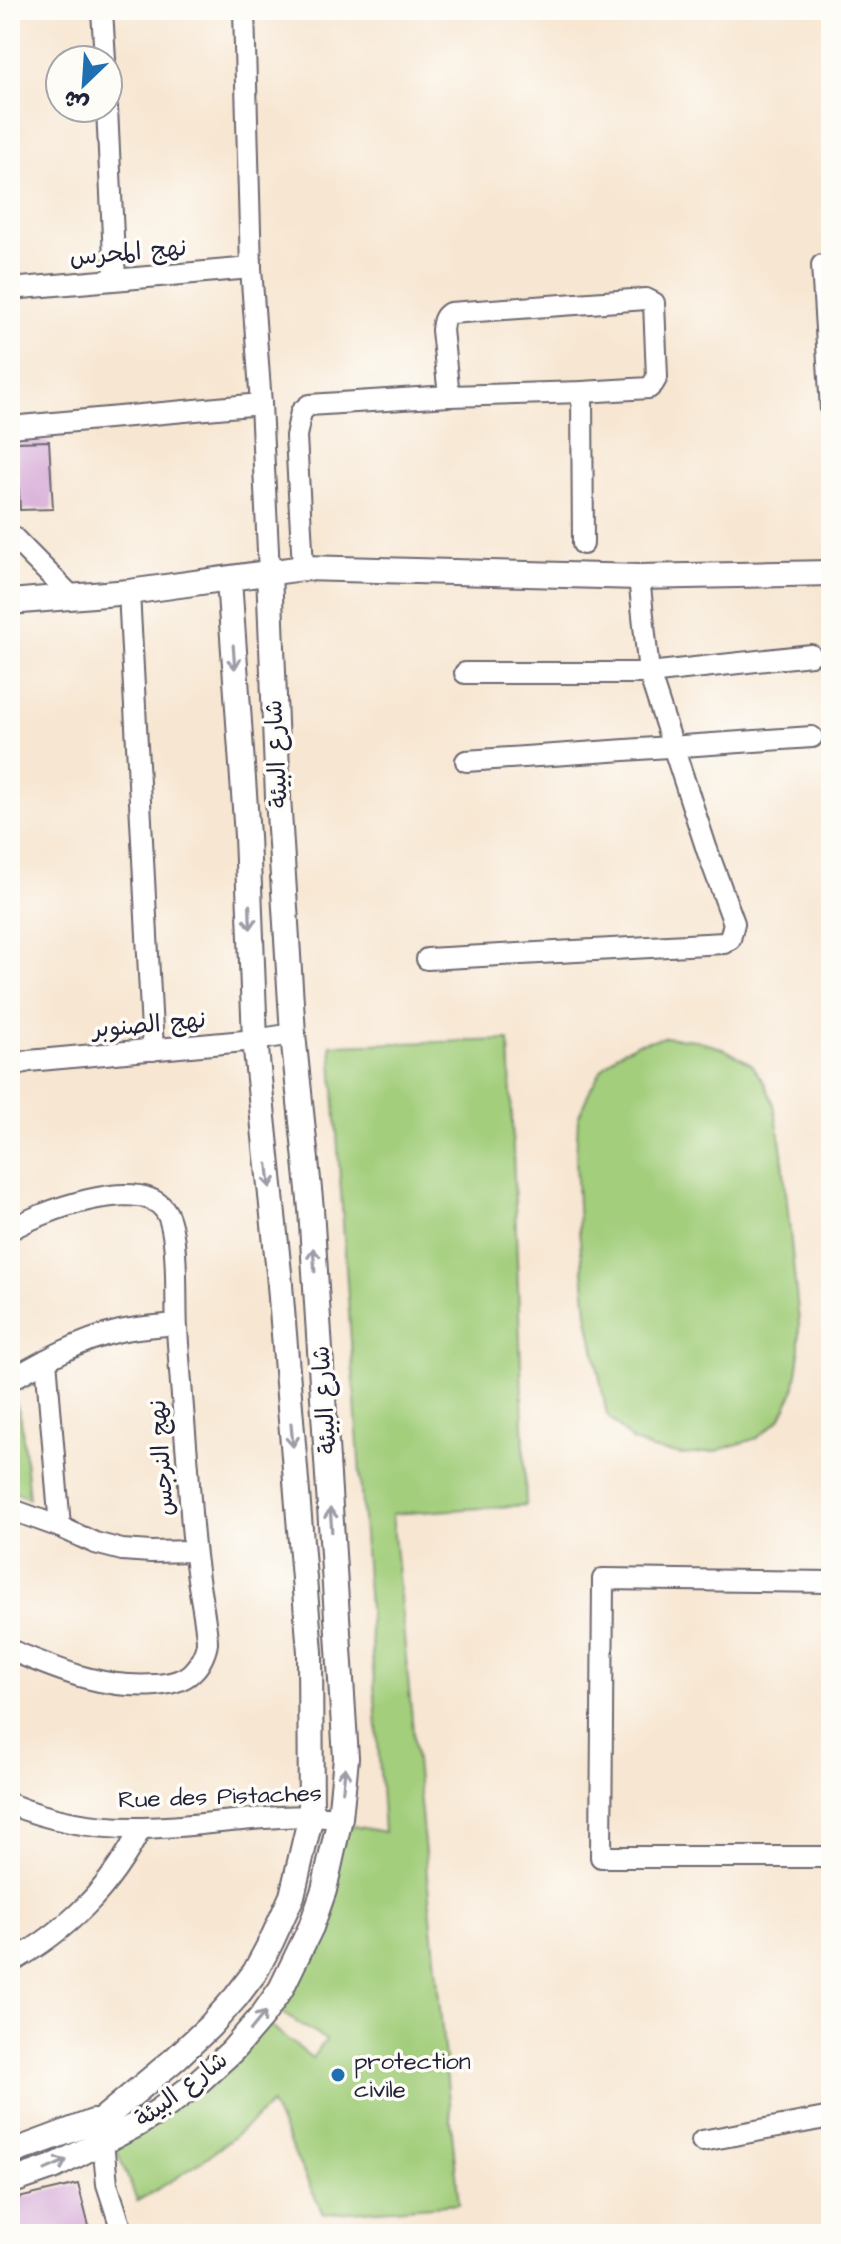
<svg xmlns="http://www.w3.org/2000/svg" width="841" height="2244" font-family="'Architects Daughter','Playpen Sans Arabic',sans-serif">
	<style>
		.green { fill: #a3ce7b; stroke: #62785b; stroke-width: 2 }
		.building { fill: #d3a5d6 }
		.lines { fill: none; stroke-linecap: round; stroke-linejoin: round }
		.minor-casing { stroke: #6d6770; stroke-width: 24 }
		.tertiary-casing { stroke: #6d6770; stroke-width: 28 }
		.minor { stroke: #fff; stroke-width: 20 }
		.tertiary { stroke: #fff; stroke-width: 24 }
		.oneway { stroke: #9c9ca7 }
		.poi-dot { fill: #1f6fb2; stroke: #fdfcf7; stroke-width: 3 }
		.labels { text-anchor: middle; stroke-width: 7; stroke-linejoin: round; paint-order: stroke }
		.street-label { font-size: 24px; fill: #22223b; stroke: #fdfcf7 }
		.poi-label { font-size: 24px; fill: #22223b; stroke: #fdfcf7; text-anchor: start }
	</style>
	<rect width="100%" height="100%" fill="#fdfcf7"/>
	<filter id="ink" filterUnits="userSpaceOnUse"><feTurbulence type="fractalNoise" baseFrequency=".0125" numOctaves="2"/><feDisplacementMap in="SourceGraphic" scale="16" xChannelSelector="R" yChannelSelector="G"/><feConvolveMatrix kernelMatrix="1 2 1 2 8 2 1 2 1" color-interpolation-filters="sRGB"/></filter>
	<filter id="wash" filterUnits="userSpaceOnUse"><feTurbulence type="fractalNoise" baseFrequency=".006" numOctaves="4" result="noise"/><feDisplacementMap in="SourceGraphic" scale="32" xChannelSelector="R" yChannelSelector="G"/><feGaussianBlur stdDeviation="1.8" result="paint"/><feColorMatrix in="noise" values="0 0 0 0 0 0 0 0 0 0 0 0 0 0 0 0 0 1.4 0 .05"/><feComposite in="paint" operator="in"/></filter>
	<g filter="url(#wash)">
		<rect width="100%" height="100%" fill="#f7e6d1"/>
		<!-- green -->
		<g class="green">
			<polygon points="665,1037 696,1040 724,1049 750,1063 764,1082 774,1104 782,1152 799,1322 799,1361 794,1391 780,1419 757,1438 713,1452 682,1455 652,1449 632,1441 607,1415 587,1312 579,1230 576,1158 578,1118 589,1092 602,1069 617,1054 636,1044"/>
			<path d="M509 1040 526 1505 392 1514 459 2204 323 2214 271 2104C229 2144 188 2173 137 2201L116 2148 267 2023 312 2058 326 2040 277 2010 348 1825 384 1832 331 1045Z"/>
			<polygon points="29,1380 31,1386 12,1391 21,1419 29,1498 10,1490 10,1386"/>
		</g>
		<g id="blocks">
			<!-- building -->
			<g class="building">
				<polygon points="49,441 53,509 20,510 16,442"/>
				<polygon points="78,2184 91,2234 10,2234 10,2200"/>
			</g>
		</g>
	</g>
	<g filter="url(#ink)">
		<use href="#blocks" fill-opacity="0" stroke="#6d6770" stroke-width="2"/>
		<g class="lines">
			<!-- minor casing -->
			<g class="minor-casing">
				<g id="minor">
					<polyline points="102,10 105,60"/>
					<polyline points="244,10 251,268 261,404 269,572"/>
					<polyline points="107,108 115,279"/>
					<polyline points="822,265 831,410"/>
					<polyline points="10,289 251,268"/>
					<polyline points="582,392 583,544"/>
					<polyline points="10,427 261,404"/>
					<polyline points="10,534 71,596"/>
					<path d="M303 568 296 436 301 412 309 405 449 396 582 392 649 388 653 384 657 377 654 303 646 299 450 313C443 317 443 323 442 330L449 396"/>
					<polyline points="129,592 153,1050"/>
					<polyline points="465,673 649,673 811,655"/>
					<polyline points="466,761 812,737"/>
					<polyline points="427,959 724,943 730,939 734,923 707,850 649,673 639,577"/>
					<polyline points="10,1066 29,1061 255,1040 293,1034"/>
					<path d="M10 1230C40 1212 137 1175 164 1209 180 1228 175 1302 177 1329 180 1375 184 1421 188 1468 190 1502 192 1537 197 1571 199 1591 207 1624 207 1643 206 1652 200 1664 194 1670 185 1681 169 1684 156 1685 101 1689 60 1670 10 1650"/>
					<polyline points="46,1360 60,1527"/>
					<path d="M10 1380C45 1360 80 1340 120 1331 138 1327 158 1326 176 1324"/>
					<polyline points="10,1509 60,1527 95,1543 122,1550 151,1552 194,1551"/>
					<polyline points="831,1582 603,1579 601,1857 831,1857"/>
					<path d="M10 1804C51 1821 98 1829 143 1828 208 1827 274 1811 340 1818"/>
					<path d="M10 1963C69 1929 110 1889 141 1828"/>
					<polyline points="103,2141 107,2184 123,2234"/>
					<polyline points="702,2141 831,2117"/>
				</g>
			</g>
			<!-- tertiary casing -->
			<g class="tertiary-casing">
				<g id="tertiary">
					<polyline points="10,602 129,592 303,568 639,577 831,573"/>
					<polyline points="103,2119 175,2059 210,2026 236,1997 255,1972 271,1942 292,1896 311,1815 310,1652 279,1273 255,1040 247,836 229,580"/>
					<polyline points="10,2153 93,2122"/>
					<polyline points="10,2182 53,2167 136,2125 159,2111 197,2083 232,2051 262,2016 281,1989 311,1927 324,1890 340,1818 346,1758 311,1209 293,1034 278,797 269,572"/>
				</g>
			</g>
			<!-- minor -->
			<use href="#minor" class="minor"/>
			<!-- tertiary -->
			<use href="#tertiary" class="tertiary"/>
		</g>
		<!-- one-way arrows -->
		<defs><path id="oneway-shaft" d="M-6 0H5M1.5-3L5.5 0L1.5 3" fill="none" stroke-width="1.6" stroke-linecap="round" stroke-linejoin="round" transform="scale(2)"/></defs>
		<g class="oneway">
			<use href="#oneway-shaft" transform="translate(234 657) rotate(86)"/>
			<use href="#oneway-shaft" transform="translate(250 917) rotate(88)"/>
			<use href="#oneway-shaft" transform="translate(269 1176) rotate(84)"/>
			<use href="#oneway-shaft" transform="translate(314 1260) rotate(-94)"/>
			<use href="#oneway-shaft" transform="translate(292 1435) rotate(85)"/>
			<use href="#oneway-shaft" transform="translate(331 1520) rotate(-94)"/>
			<use href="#oneway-shaft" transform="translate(344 1779) rotate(-84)"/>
			<use href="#oneway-shaft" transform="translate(258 2021) rotate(-51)"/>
			<use href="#oneway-shaft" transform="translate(56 2165) rotate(-24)"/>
		</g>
	</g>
	<!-- markers -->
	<circle class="poi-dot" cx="338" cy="2075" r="8"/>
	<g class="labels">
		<!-- street labels -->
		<g class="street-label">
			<text transform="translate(128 252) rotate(-5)" y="8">نهج المحرس</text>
			<text transform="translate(276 754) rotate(-93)" y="8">شارع البيئة</text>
			<text transform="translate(149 1024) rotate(-5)" y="8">نهج الصنوبر</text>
			<text transform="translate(324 1400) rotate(-94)" y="8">شارع البيئة</text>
			<text transform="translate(161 1458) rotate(-94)" y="8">نهج النرجس</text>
			<text transform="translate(220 1796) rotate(-2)" y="8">Rue des Pistaches</text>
			<text transform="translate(181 2089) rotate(-37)" y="8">شارع البيئة</text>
		</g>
		<!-- poi labels -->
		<g class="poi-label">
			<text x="354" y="2069">protection<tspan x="354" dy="28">civile</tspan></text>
		</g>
	</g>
	<!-- margin -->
	<rect width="841" height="2244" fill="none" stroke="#fdfcf7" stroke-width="40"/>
	<!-- north arrow -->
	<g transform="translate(84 84) rotate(205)"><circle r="38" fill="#fdfcf7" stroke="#a5a5ac" stroke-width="2"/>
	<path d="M0-6L14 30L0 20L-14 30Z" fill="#1f6fb2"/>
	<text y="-12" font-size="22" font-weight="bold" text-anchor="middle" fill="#22223b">ش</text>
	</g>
</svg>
